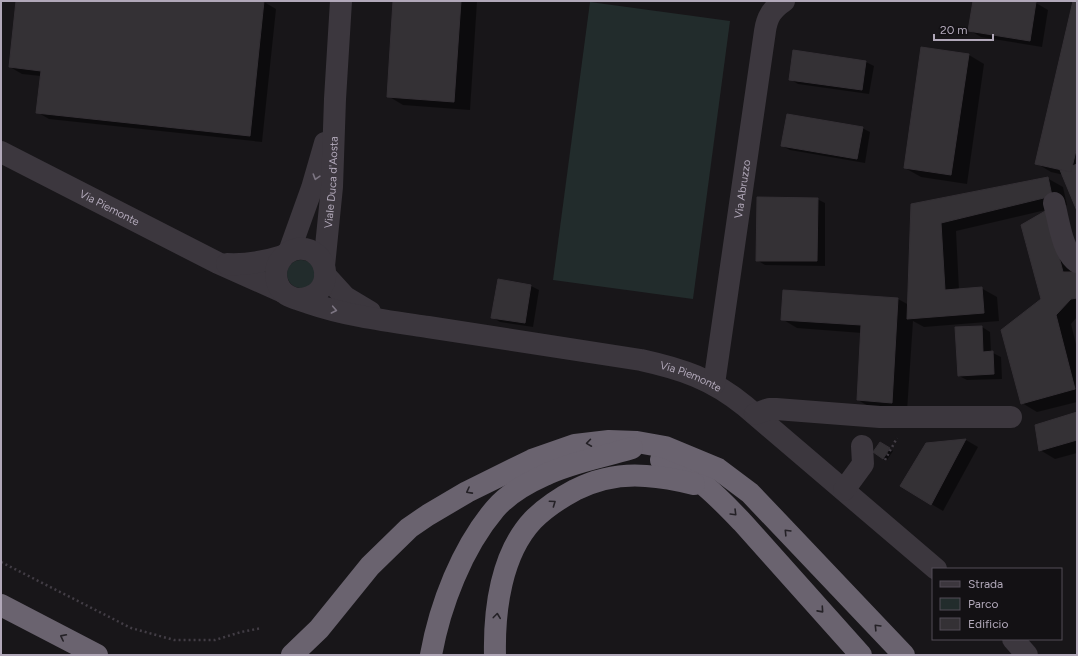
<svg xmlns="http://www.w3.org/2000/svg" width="1078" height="656" font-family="Figtree,sans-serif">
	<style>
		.green { fill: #222c2c }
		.shadow { fill: #0007 }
		.building { fill: #343135; stroke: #343035 }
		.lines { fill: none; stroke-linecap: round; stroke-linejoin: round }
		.path { stroke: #423d45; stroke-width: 2.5; stroke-dasharray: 2 3; stroke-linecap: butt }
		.minor { stroke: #3c373e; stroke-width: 22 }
		.highway { stroke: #6a636f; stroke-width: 22 }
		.oneway { stroke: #7c7582 }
		.oneway2 { stroke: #242126 }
		.labels { text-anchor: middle; stroke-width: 3; stroke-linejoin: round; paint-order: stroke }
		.street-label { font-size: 11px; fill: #b1a8b9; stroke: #131114 }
	</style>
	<rect width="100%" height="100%" fill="#181619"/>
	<!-- green -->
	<g class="green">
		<polygon points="590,2 730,21 693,299 553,280"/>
		<circle cx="301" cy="274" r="14"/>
	</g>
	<!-- shadow -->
	<g class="shadow">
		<polygon points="17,1 264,2 276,9 262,142 49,119 37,112 41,76 22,74 10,67"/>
		<polygon points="394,1 477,1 470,110 403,105 388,96"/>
		<polygon points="974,1 1022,1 1036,3 1048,10 1042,47 981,37 969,30"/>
		<polygon points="1074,1 1077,1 1077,208 1064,175 1051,172 1036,163"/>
		<polygon points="969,55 984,64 967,184 921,177 905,168"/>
		<polygon points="866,62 874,66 869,94 798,84 790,79"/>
		<polygon points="862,128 870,132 865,163 790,150 782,146"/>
		<polygon points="1047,178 1063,187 1067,205 956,231 959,290 981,288 997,297 999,321 924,327 913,321 907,411 873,409 858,400 862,333 797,328 782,319 784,291 898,299 909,305 912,205"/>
		<polygon points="817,199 825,203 825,266 765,265 757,260"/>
		<polygon points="1022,225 1077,273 1077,317 1071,324 1077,348 1077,402 1037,412 1022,403 1042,299"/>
		<polygon points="498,280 531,286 539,290 533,327 500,322 492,317"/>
		<polygon points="982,327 990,332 991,352 1001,357 1002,379 967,380 959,376"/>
		<polygon points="1077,413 1077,453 1055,459 1040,450"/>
		<polygon points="966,440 978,447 943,511 901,486 927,444"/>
		<polygon points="884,445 893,451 887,460 883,458"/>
	</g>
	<!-- building -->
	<g class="building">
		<polygon points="16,1 264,1 250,136 36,113 41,71 9,67"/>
		<polygon points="393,1 461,1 454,102 387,97"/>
		<polygon points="973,1 1029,1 1036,2 1030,41 968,31"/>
		<polygon points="1073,1 1077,1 1077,146 1071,172 1035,164"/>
		<polygon points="921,47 969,54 951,175 904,168"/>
		<polygon points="793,50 866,61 862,90 789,80"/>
		<polygon points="787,114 863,127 857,159 781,146"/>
		<polygon points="1077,164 1077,211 1060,170 1071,172 1072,166"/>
		<polygon points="1048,177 1052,196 941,223 945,290 982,287 984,313 907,319 911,204"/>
		<polygon points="757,197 818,198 817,261 756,261"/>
		<polygon points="1047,210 1063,272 1077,272 1077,298 1071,299 1056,315 1075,389 1021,404 1001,330 1041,299 1021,225"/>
		<polygon points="498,279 531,285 525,323 491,318"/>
		<polygon points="783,290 898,298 892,403 857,400 861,325 781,320"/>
		<polygon points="982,326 983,352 993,351 994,374 958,376 955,327"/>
		<polygon points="1077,412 1077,440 1039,451 1035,425"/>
		<polygon points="966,439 931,505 900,486 926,443"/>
		<polygon points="880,442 890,448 883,459 873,452"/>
	</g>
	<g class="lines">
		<!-- path -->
		<g class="path">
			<polyline points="885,460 897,438"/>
			<polyline points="1,562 131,628 174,640 215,640 241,632 262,628"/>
		</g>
		<!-- minor -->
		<g class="minor">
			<path id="s1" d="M1 152 218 263 283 292"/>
			<path d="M1054 203C1059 221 1062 252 1077 262"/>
			<polyline points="289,252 312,188 325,143"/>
			<path d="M227 264C247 265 264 262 283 256"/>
			<path id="s2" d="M324 266 332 187 335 99 341 1"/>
			<polyline points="325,275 345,297 370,312"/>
			<path id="s3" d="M297 299C338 299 331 245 297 249 292 250 285 253 282 258 272 270 275 289 289 296 295 299 303 301 309 303 347 316 388 321 428 327 499 338 570 349 641 360 682 369 712 379 745 406L936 569"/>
			<path id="s4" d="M714 384 765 31C767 17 772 9 784 1"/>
			<polyline points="755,414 769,409 776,409 880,417 1011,417"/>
			<polyline points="844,490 863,464 862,446"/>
			<polyline points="1013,639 1027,655"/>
		</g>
		<!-- highway -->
		<g class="highway">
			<path d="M661 460C692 469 721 500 743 523L861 655"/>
			<polyline points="1,605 97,655"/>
			<polyline points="292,655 319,629 370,566 409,528 428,515 467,492 532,460 575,445 609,441 637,442 665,447 718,469 750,493 904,655"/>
			<path d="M431 655C440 605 462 548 495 509 508 494 527 483 545 475 572 462 603 457 632 448"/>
			<path d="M495 655C494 610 501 554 533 520 545 508 560 498 575 490 597 479 622 474 646 476 662 477 678 480 694 484"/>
		</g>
	</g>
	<!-- one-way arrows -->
	<defs><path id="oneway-chevron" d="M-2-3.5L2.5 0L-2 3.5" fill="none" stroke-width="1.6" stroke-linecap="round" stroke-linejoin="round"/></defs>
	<g class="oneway">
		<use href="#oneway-chevron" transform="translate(316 177) rotate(107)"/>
		<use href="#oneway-chevron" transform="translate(334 310) rotate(11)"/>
	</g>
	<g class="oneway2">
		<use href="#oneway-chevron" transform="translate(589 443) rotate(172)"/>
		<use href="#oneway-chevron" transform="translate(469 491) rotate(152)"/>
		<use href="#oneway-chevron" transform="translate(553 503) rotate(-35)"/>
		<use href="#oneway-chevron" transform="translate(734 513) rotate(45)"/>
		<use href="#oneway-chevron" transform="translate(787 532) rotate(-134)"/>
		<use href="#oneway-chevron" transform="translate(821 610) rotate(48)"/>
		<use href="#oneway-chevron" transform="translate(497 616) rotate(-83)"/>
		<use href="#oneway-chevron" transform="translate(877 627) rotate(-134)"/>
		<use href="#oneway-chevron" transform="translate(63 637) rotate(-153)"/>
	</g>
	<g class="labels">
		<!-- street labels -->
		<g class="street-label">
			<text dy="4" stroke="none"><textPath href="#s2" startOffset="84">Viale Duca d'Aosta</textPath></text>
			<text dy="4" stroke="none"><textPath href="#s4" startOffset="197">Via Abruzzo</textPath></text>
			<text dy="4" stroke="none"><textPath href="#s1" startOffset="122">Via Piemonte</textPath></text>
			<text dy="4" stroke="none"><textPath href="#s3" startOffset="558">Via Piemonte</textPath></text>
		</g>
	</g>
	<!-- border -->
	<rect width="1078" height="656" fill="none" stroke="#b1a8b9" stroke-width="4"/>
	<!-- legend -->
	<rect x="932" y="568" width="130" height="72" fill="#131114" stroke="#524d56"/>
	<rect x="940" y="581" width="20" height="6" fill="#3c373e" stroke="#524d56"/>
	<text x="968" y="588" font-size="12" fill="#b1a8b9">Strada</text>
	<rect x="940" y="598" width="20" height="12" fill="#222c2c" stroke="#524d56"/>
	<text x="968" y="608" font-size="12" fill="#b1a8b9">Parco</text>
	<rect x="940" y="618" width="20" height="12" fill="#343135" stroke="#524d56"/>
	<text x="968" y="628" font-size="12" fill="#b1a8b9">Edificio</text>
	<!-- scale -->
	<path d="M934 34v6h59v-6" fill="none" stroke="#b1a8b9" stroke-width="2"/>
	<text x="940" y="34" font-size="12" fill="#b1a8b9" stroke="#131114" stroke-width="3" paint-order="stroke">20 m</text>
</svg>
